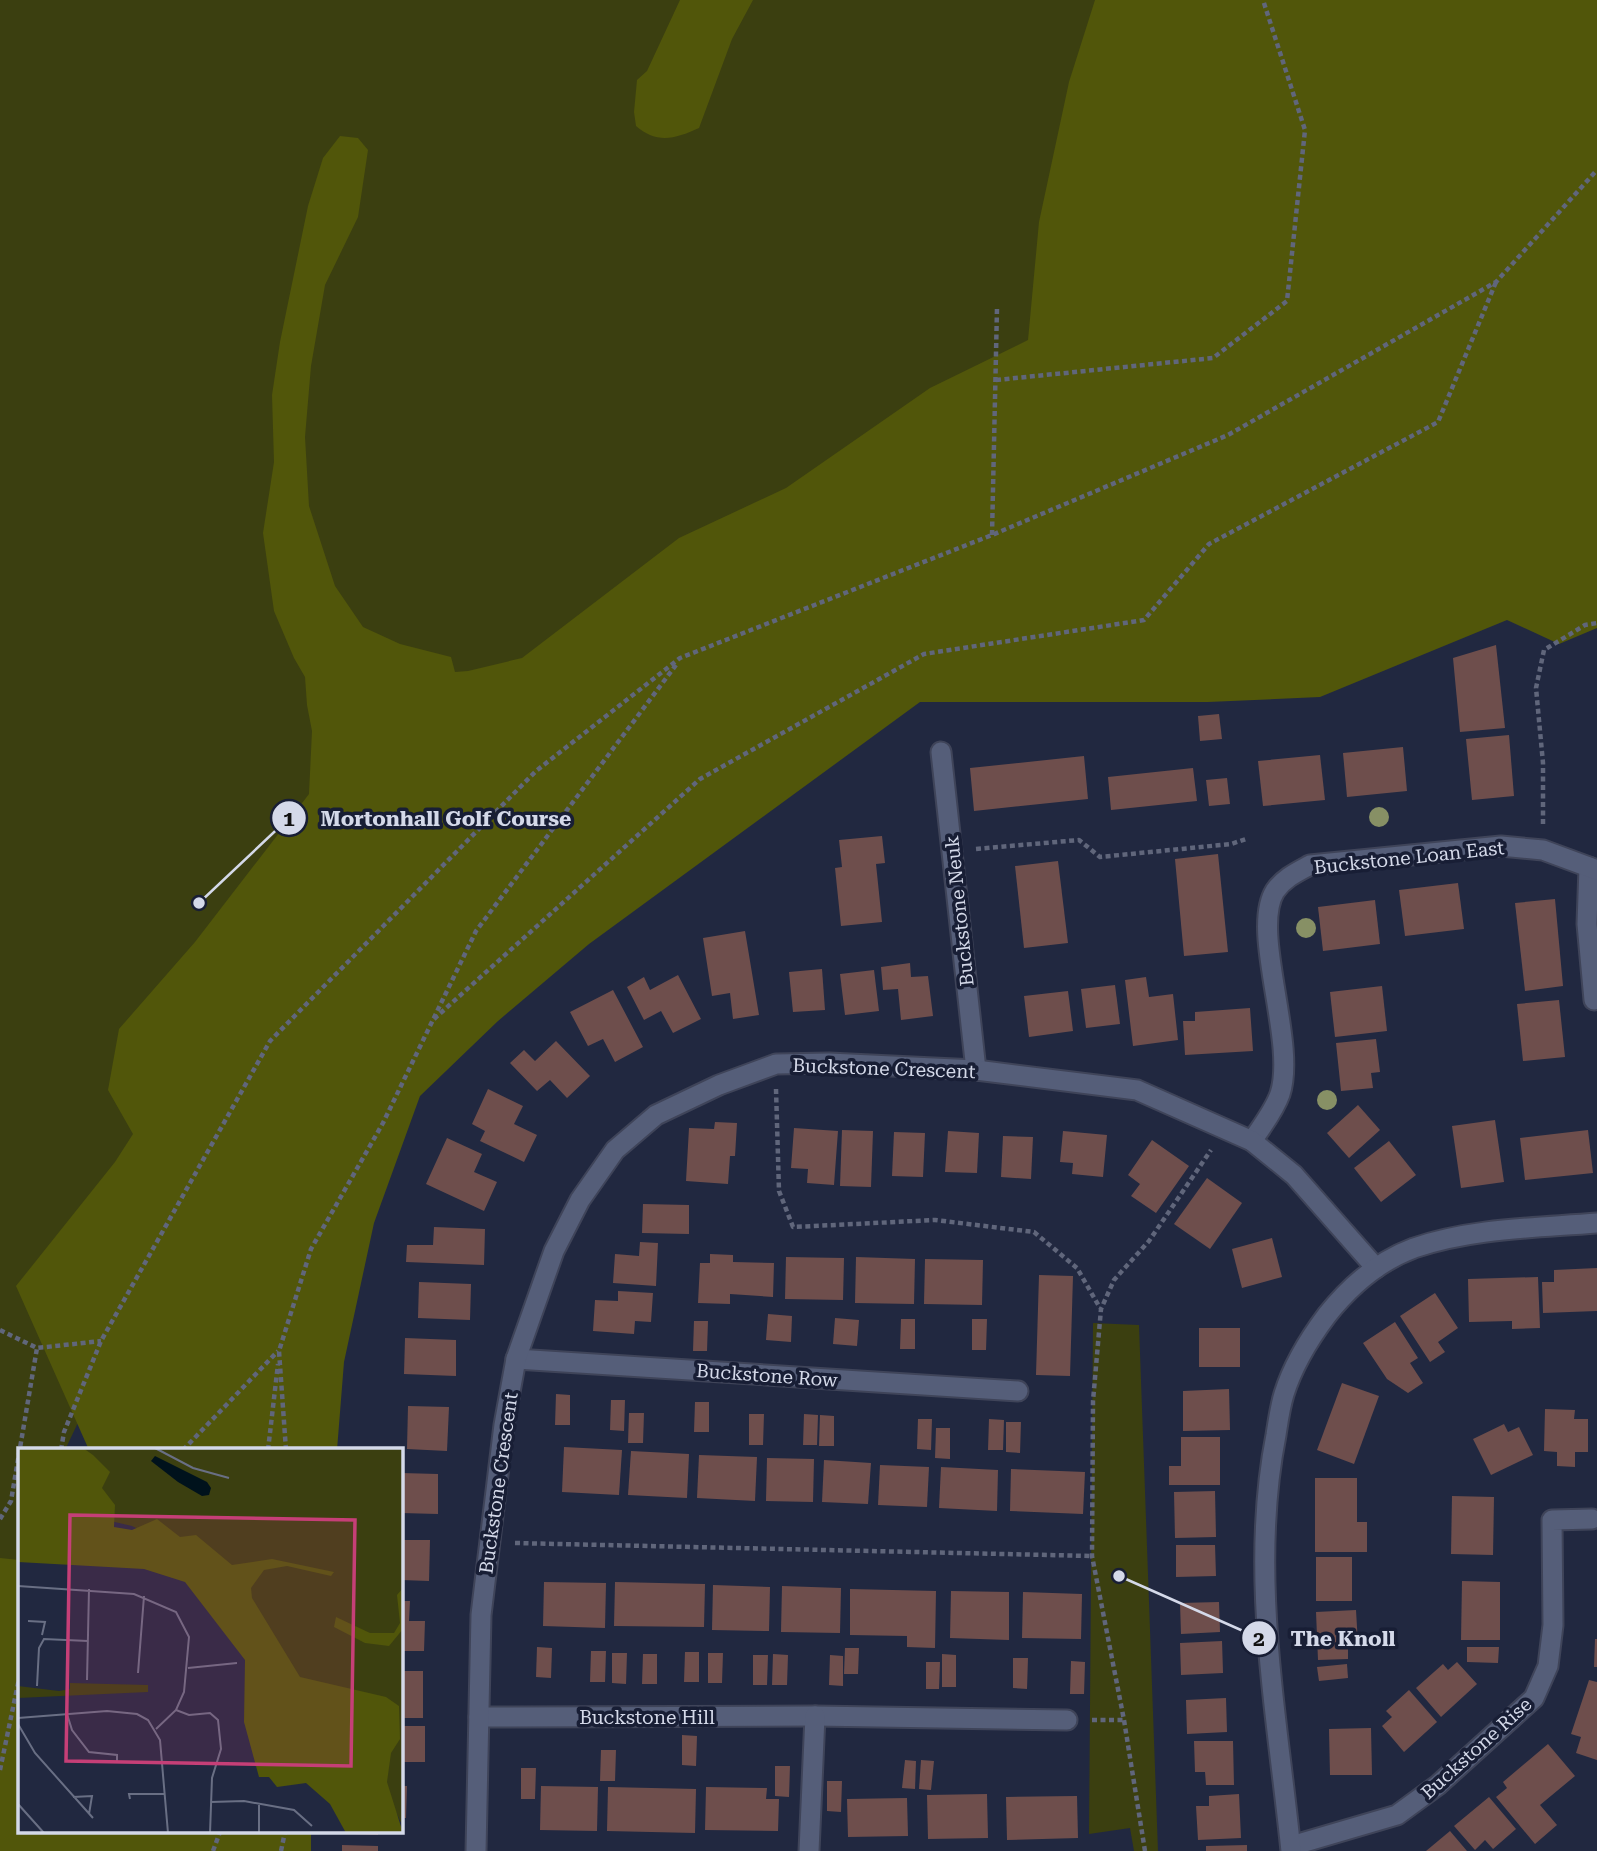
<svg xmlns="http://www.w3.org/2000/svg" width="1597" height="1851" font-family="'Roboto Serif',serif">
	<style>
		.green { fill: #3b3f10 }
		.forest { fill: #51560a }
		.building { fill: #6e4e4c }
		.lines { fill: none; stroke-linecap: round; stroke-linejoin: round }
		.service-casing { stroke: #3f4459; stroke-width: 23 }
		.minor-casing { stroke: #3f4459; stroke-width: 23 }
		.path { stroke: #60667b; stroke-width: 4.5; stroke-dasharray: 5 3.5; stroke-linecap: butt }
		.service { stroke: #555e79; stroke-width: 19 }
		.minor { stroke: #555e79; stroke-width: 19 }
		.tree { fill: #879065 }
		.labels { text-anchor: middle; stroke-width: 7; stroke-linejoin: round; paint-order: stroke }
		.street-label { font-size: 19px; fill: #d4d9e9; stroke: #181e35 }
		.inset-road { fill: none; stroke: #696f84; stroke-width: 2 }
		.view { fill: #c63f77; fill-opacity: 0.15; stroke: #c63f77; stroke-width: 3.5 }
		.inset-edge { fill: none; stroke: #d4d9e9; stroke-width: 3.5 }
		.leader { fill: none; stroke: #d4d9e9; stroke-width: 2.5 }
		.callout-dot { fill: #d4d9e9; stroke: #181e35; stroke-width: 2.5 }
		.mark-label { font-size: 21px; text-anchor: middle; font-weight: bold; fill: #111 }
		.callout-label { font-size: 21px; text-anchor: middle; font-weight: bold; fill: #d4d9e9; stroke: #181e35; stroke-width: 7; stroke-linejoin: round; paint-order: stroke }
	</style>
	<rect width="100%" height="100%" fill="#212840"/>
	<!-- green -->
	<g class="green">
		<polygon points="0,0 1481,0 162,1246 65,1450 19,1450 19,1673 0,1784"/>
		<polygon points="1093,1323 1139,1325 1158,1851 1134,1851 1130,1828 1089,1834"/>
	</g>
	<!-- forest -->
	<g class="forest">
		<path d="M680 0H753L732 39 699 128C675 139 657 144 636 126L634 112 637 80 647 71Z"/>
		<polygon points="1095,0 1597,0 1597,628 1559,644 1507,620 1320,697 1208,702 920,702 589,944 498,1021 420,1096 374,1223 344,1362 337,1450 89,1450 16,1286 115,1162 133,1134 108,1090 119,1029 195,942 309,794 312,731 307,705 305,677 294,658 274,611 263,533 274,462 272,395 280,342 308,206 323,158 340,136 358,138 368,150 358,217 325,285 311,366 305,437 309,506 335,586 363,627 400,644 451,657 455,672 468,671 522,658 679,538 786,488 930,388 1028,340 1039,222 1069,82"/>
		<polygon points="0,1558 19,1560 19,1832 311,1832 311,1851 0,1851"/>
	</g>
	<!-- building -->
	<g class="building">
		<polygon points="1496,645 1505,728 1460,732 1453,658"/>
		<polygon points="1219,714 1222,739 1200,741 1198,716"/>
		<polygon points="1509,735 1514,796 1472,800 1466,739"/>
		<polygon points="1403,747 1407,791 1347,797 1343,753"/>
		<polygon points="1320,755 1325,800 1263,806 1258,761"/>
		<polygon points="1084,756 1088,799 974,811 970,768"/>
		<polygon points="1193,768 1197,801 1111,810 1108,777"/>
		<polygon points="1227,778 1230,804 1209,806 1206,780"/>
		<polygon points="882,836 885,863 876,864 882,922 841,926 835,868 842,867 839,840"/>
		<polygon points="1218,854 1228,952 1184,956 1175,859"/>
		<polygon points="1058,861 1068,943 1024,948 1015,866"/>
		<polygon points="1458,883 1464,929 1405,936 1399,890"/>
		<polygon points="1555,899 1563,986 1525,991 1515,903"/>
		<polygon points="1375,900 1380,944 1323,951 1318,907"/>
		<polygon points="745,931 759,1015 733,1019 730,993 712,996 703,938"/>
		<polygon points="910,963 911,977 928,976 933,1016 901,1020 898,989 883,990 881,967"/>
		<polygon points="822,969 825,1010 793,1012 789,972"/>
		<polygon points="874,970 879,1011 845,1015 840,974"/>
		<polygon points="678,975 701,1019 673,1033 661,1011 644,1020 627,987 644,977 650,990"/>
		<polygon points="1146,977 1149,997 1173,994 1178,1040 1133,1046 1125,980"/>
		<polygon points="1115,985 1120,1024 1086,1028 1081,989"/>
		<polygon points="1382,986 1387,1031 1335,1037 1330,992"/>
		<polygon points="613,990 643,1047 615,1062 603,1039 588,1046 570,1012"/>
		<polygon points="1068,991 1073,1031 1029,1037 1024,996"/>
		<polygon points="1559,1000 1565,1057 1523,1061 1517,1004"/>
		<polygon points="1250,1008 1253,1051 1185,1055 1183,1021 1195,1021 1195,1012"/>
		<polygon points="1376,1039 1380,1072 1371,1073 1373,1088 1341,1091 1336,1043"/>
		<polygon points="556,1041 590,1076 567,1098 550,1080 537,1091 510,1063 524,1050 535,1061"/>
		<polygon points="488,1089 523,1106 514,1124 537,1135 524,1162 480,1141 485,1131 472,1124"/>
		<polygon points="1358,1105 1380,1130 1349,1158 1327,1133"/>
		<polygon points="1495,1120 1504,1182 1461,1188 1452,1126"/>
		<polygon points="715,1122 737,1123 735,1156 730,1156 728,1184 686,1181 689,1128 714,1129"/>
		<polygon points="794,1128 838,1131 834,1185 807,1183 808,1169 791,1168"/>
		<polygon points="842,1130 873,1131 871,1187 840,1186"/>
		<polygon points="1588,1130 1593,1173 1525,1180 1520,1138"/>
		<polygon points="948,1131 979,1133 977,1173 945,1172"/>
		<polygon points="1063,1131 1107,1135 1103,1177 1072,1174 1073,1163 1060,1162"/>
		<polygon points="894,1132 925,1133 923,1177 892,1176"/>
		<polygon points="1003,1136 1033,1137 1031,1179 1001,1177"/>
		<polygon points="447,1138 482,1154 474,1172 497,1182 484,1211 426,1184"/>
		<polygon points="1152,1140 1189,1166 1156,1213 1131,1196 1140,1184 1128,1175"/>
		<polygon points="1389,1141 1416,1175 1381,1202 1354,1168"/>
		<polygon points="1207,1178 1242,1203 1210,1249 1174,1224"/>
		<polygon points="643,1204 689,1205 689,1234 642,1233"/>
		<polygon points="434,1227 485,1229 484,1265 406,1262 407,1245 433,1245"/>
		<polygon points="1272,1238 1282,1277 1242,1288 1232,1249"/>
		<polygon points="640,1242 658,1243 656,1286 613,1283 615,1254 639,1256"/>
		<polygon points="710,1254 733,1255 733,1262 774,1263 773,1297 730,1294 730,1304 698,1303 700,1263 710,1263"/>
		<polygon points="786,1257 844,1258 843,1300 785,1299"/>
		<polygon points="856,1257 915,1259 914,1304 855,1303"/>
		<polygon points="925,1259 983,1260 982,1305 924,1304"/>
		<polygon points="1597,1268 1597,1311 1543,1313 1542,1282 1554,1282 1554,1270"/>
		<polygon points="1039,1275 1073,1276 1070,1376 1036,1375"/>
		<polygon points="1538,1277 1540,1328 1512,1329 1512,1321 1469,1322 1468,1279"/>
		<polygon points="419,1282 471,1284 470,1320 418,1318"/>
		<polygon points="618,1291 653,1293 651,1322 635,1321 634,1334 593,1331 595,1300 618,1301"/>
		<polygon points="1435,1293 1458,1328 1438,1342 1445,1352 1430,1362 1400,1316"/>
		<polygon points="768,1314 792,1316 791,1342 766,1340"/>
		<polygon points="835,1318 859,1320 857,1346 833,1344"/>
		<polygon points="901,1319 915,1319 915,1349 900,1349"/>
		<polygon points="972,1319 987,1319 986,1350 972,1350"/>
		<polygon points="694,1321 708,1321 707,1351 693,1351"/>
		<polygon points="1395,1322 1418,1358 1410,1363 1423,1383 1408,1393 1387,1379 1363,1343"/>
		<rect x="1199" y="1328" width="41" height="39"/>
		<polygon points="405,1338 456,1340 456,1376 404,1374"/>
		<polygon points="1342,1383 1379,1396 1354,1464 1317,1450"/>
		<polygon points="1229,1389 1230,1430 1183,1431 1183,1391"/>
		<polygon points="556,1394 570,1395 570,1425 555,1425"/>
		<polygon points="611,1400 625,1400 624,1431 610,1430"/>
		<polygon points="695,1402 709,1402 709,1432 694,1432"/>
		<polygon points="408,1406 449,1407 447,1451 407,1449"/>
		<polygon points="1545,1409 1575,1410 1574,1419 1588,1419 1588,1452 1575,1452 1575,1467 1557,1466 1557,1452 1544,1451"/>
		<polygon points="629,1413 644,1413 643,1443 628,1443"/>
		<polygon points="749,1414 764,1414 763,1445 749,1445"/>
		<polygon points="804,1414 818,1415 817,1445 803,1445"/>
		<polygon points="820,1415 834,1416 834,1446 819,1446"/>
		<polygon points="918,1419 932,1419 931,1450 917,1449"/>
		<polygon points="989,1419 1004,1420 1003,1450 988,1450"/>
		<polygon points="1006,1422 1021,1422 1020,1453 1006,1452"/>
		<polygon points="1504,1424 1508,1432 1519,1427 1533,1455 1491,1475 1473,1439"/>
		<polygon points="936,1428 950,1428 950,1459 935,1458"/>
		<polygon points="1181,1437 1220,1437 1220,1485 1169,1485 1169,1466 1181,1466"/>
		<polygon points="564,1447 622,1450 619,1495 562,1492"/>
		<polygon points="631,1451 689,1454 687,1498 628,1495"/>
		<polygon points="699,1455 757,1457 755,1501 697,1498"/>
		<polygon points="767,1458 814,1459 813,1502 766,1501"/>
		<polygon points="824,1460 871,1463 868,1504 822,1502"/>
		<polygon points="880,1465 929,1467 927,1507 878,1505"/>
		<polygon points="941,1467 998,1470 997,1511 939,1508"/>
		<polygon points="1011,1469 1085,1472 1083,1514 1010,1511"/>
		<polygon points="401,1473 438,1474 438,1514 401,1513"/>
		<polygon points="1315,1478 1357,1478 1357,1522 1367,1522 1367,1552 1315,1552"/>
		<polygon points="1215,1491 1216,1537 1175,1538 1174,1492"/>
		<polygon points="1452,1496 1494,1497 1493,1555 1451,1554"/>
		<polygon points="401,1540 430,1540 429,1581 401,1580"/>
		<polygon points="1176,1545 1215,1545 1216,1576 1176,1577"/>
		<rect x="1316" y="1557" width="36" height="44"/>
		<polygon points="1462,1581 1500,1582 1500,1640 1461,1640"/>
		<polygon points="544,1582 606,1583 605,1628 543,1626"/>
		<polygon points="615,1582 705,1584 704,1627 614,1626"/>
		<polygon points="713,1585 770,1587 769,1631 712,1630"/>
		<polygon points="782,1586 841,1588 840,1633 781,1632"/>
		<polygon points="850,1589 936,1591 935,1648 907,1647 907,1636 850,1635"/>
		<polygon points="951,1591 1009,1592 1009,1640 950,1638"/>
		<polygon points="1023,1592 1082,1594 1081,1639 1022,1638"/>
		<polygon points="401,1601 410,1601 409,1621 425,1621 424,1651 401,1651"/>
		<polygon points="1219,1602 1220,1632 1181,1634 1180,1603"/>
		<polygon points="1356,1610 1358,1644 1348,1645 1348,1659 1318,1660 1316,1612"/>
		<polygon points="1595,1639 1597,1639 1597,1667 1594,1667"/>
		<polygon points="1222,1641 1223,1673 1181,1675 1180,1643"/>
		<polygon points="537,1647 552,1648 551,1678 536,1677"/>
		<polygon points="1467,1647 1499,1647 1498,1663 1467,1662"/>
		<polygon points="845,1648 859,1648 858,1674 844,1674"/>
		<polygon points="591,1651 606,1651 605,1682 590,1682"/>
		<polygon points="685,1652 699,1652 699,1682 684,1682"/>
		<polygon points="612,1653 627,1653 626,1684 612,1683"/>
		<polygon points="708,1653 723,1653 722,1683 708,1683"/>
		<polygon points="643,1654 657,1654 657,1684 642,1684"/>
		<polygon points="773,1654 788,1655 787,1685 772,1685"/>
		<polygon points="942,1654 956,1655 956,1687 942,1687"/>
		<polygon points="753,1655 768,1655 767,1685 753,1685"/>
		<polygon points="830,1655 843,1656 843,1686 829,1685"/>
		<polygon points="1013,1658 1028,1658 1027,1689 1013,1688"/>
		<polygon points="1071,1661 1085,1662 1084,1694 1070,1694"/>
		<polygon points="926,1662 940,1662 939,1689 926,1689"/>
		<polygon points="1457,1662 1477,1684 1441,1717 1416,1688 1443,1664 1448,1670"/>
		<polygon points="1347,1664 1348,1678 1319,1681 1317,1667"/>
		<rect x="401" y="1671" width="22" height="47"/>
		<polygon points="1589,1680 1597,1682 1597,1760 1576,1753 1581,1737 1571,1734"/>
		<polygon points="1409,1690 1437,1722 1404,1752 1382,1726 1392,1717 1386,1711"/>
		<polygon points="1226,1698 1227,1732 1187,1734 1186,1700"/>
		<rect x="401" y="1726" width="24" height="36"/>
		<polygon points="1371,1728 1372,1775 1330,1775 1329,1729"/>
		<polygon points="682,1735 697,1736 696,1766 682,1765"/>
		<polygon points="1194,1741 1233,1741 1234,1785 1206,1785 1205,1772 1195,1772"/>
		<polygon points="1548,1744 1575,1776 1540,1805 1557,1825 1535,1844 1496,1797 1507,1788 1503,1782"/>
		<polygon points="601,1750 616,1750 615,1781 600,1781"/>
		<polygon points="905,1760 916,1761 915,1789 902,1788"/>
		<polygon points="921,1760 934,1761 931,1790 919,1789"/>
		<polygon points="775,1766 790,1766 789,1797 775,1796"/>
		<polygon points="521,1768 536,1768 535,1799 521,1799"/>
		<polygon points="827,1781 842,1781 841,1812 827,1811"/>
		<polygon points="401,1786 407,1786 406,1818 401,1818"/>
		<polygon points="541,1786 598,1787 597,1831 540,1830"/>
		<polygon points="608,1787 696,1789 695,1833 607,1831"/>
		<polygon points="706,1787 767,1788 766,1799 779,1799 778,1831 705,1830"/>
		<polygon points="987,1794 988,1838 928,1839 927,1795"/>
		<polygon points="1239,1794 1241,1838 1198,1840 1196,1806 1209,1806 1209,1796"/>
		<polygon points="1077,1796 1078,1838 1007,1840 1006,1797"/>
		<polygon points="1489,1797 1516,1829 1493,1849 1485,1840 1475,1850 1454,1826"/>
		<polygon points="907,1798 908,1836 848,1837 847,1799"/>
		<polygon points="1450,1831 1467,1851 1426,1851"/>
		<polygon points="352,1832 378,1832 378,1835 352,1834"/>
		<polygon points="342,1845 378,1846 378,1851 342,1851"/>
		<polygon points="1247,1845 1247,1851 1206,1851 1206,1846"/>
	</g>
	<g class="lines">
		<!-- service casing -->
		<g class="service-casing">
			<polyline id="service" points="1589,867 1587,924 1594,1000"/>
		</g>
		<!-- minor casing -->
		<g class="minor-casing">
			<g id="minor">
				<polyline points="941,752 976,1070"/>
				<path d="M1252 1141C1262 1126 1274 1111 1280 1094 1297 1042 1250 931 1275 891 1284 878 1297 872 1310 865L1501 846 1543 850 1597 870"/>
				<polyline points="516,1359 1018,1391"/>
				<polyline points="479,1717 815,1716 1067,1720"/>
				<polyline points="1291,1846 1397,1815 1438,1785 1534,1698 1548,1666 1553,1625 1552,1520 1592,1519"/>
				<polyline points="476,1851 481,1615 504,1425 516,1359 554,1251 580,1200 615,1150 656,1115 719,1085 776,1064 829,1063 976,1070 1137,1090 1252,1141 1294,1175 1376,1268"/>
				<polyline points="809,1851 815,1716"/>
				<path d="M1291 1851C1277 1714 1249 1572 1276 1435 1278 1422 1280 1407 1284 1394 1293 1365 1309 1339 1327 1315 1350 1286 1379 1261 1414 1248 1472 1228 1536 1228 1597 1223"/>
			</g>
		</g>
		<!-- path -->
		<g class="path">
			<polyline points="996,380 1213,358 1287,301 1305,130 1263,0"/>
			<polyline points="992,535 997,308"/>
			<polyline points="1543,824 1543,763 1536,688 1544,650 1585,625 1597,623"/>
			<polyline points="976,849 1079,840 1100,857 1231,844 1246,839"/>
			<polyline points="434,1019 700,779 924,654 1144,620 1209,544 1438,422 1496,282"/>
			<polyline points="776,1089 779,1191 793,1227 935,1220 1034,1232 1077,1268 1100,1308"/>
			<polyline points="0,1330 37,1348 101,1341"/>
			<polyline points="61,1450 64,1432 101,1341 270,1041 536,771 680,658 992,535 1228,435 1496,282 1597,170"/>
			<polyline points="183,1450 278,1351"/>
			<polyline points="268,1450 278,1364"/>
			<polyline points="286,1450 279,1351 311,1249 383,1123 476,931 676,665"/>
			<polyline points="0,1519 11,1501 37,1348"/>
			<polyline points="515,1543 1092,1556"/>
			<polyline points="1092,1720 1124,1720"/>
			<polyline points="0,1770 19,1679"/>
			<polyline points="213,1851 220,1832"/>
			<polyline points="281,1851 285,1832"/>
			<polyline points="1145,1851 1124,1720 1092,1556 1093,1401 1101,1309 1114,1280 1149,1241 1211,1150"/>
		</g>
		<!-- service -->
		<use href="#service" class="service"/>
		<!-- minor -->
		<use href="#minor" class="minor"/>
	</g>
	<!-- trees -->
	<g class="tree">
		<circle cx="1379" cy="817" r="10"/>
		<circle cx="1306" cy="928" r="10"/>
		<circle cx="1327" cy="1100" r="10"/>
	</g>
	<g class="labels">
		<!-- street labels -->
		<g class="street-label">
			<text transform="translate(1409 857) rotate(-6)" y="7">Buckstone Loan East</text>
			<text transform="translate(959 911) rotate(-96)" y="7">Buckstone Neuk</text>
			<text transform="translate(884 1068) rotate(2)" y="7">Buckstone Crescent</text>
			<text transform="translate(767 1375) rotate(4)" y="7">Buckstone Row</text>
			<text transform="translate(498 1483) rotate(-82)" y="7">Buckstone Crescent</text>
			<text x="647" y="1724">Buckstone Hill</text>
			<text transform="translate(1476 1748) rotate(-42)" y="7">Buckstone Rise</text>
		</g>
	</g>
	<!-- overview -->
	<g transform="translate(18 1448)">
		<rect width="385" height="385" fill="#212840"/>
		<path d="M0 0H385V379L371 349 145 93 114 78 75 69ZM52 235 130 237V244L0 250V238L41 243 52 241Z" fill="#3b3f10"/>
		<path d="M0 0H65L75 7 92 24 84 40 97 57 96 79 114 82 139 71 162 89 178 87 214 117 254 111 316 124 313 128 269 118 246 122 233 140 234 150 282 229 368 249 381 258 382 291 373 305 369 334 385 385H328L312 356 288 335 259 339 251 329H241L226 274 227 212 167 134 126 121 0 114ZM385 140V181L371 198 347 195 316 179 318 169 352 185H376L382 175 379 147Z" fill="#51560a"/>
		<path d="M137 8 189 34 193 40 191 47 184 48 160 34 133 13Z" fill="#00121c"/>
		<path class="inset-road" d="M137 0 175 20 211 30M0 138 116 146 158 164 171 189 166 244 158 262 138 281M10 173 27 174 24 187M170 220 219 215M120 225 126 148M69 232 71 141M19 238 21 200 26 191 70 193M158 262 171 267 192 265 200 272 203 301 194 330 192 385M49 266 54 282 71 304 99 307V313M0 270 89 263 119 266 130 272 142 292 150 385M0 276 17 305 75 370M55 349 74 348 71 366M112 351 111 346H147M193 354 226 353 276 362 294 378M0 356 26 385M241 385V357"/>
		<path class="view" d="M52 67 337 72 333 318 48 313Z"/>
		<rect width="385" height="385" class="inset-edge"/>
	</g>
	<!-- callouts -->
	<path class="leader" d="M199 903L289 818M1119 1576L1259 1638"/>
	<g class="callout-dot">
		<circle cx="199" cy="903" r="7"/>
		<circle cx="1119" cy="1576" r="7"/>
		<circle cx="289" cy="818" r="18"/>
		<circle cx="1259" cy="1638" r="18"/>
	</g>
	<g class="mark-label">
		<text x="289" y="826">1</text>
		<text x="1259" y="1646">2</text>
	</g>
	<g class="callout-label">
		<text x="446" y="826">Mortonhall Golf Course</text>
		<text x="1343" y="1646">The Knoll</text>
	</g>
</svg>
